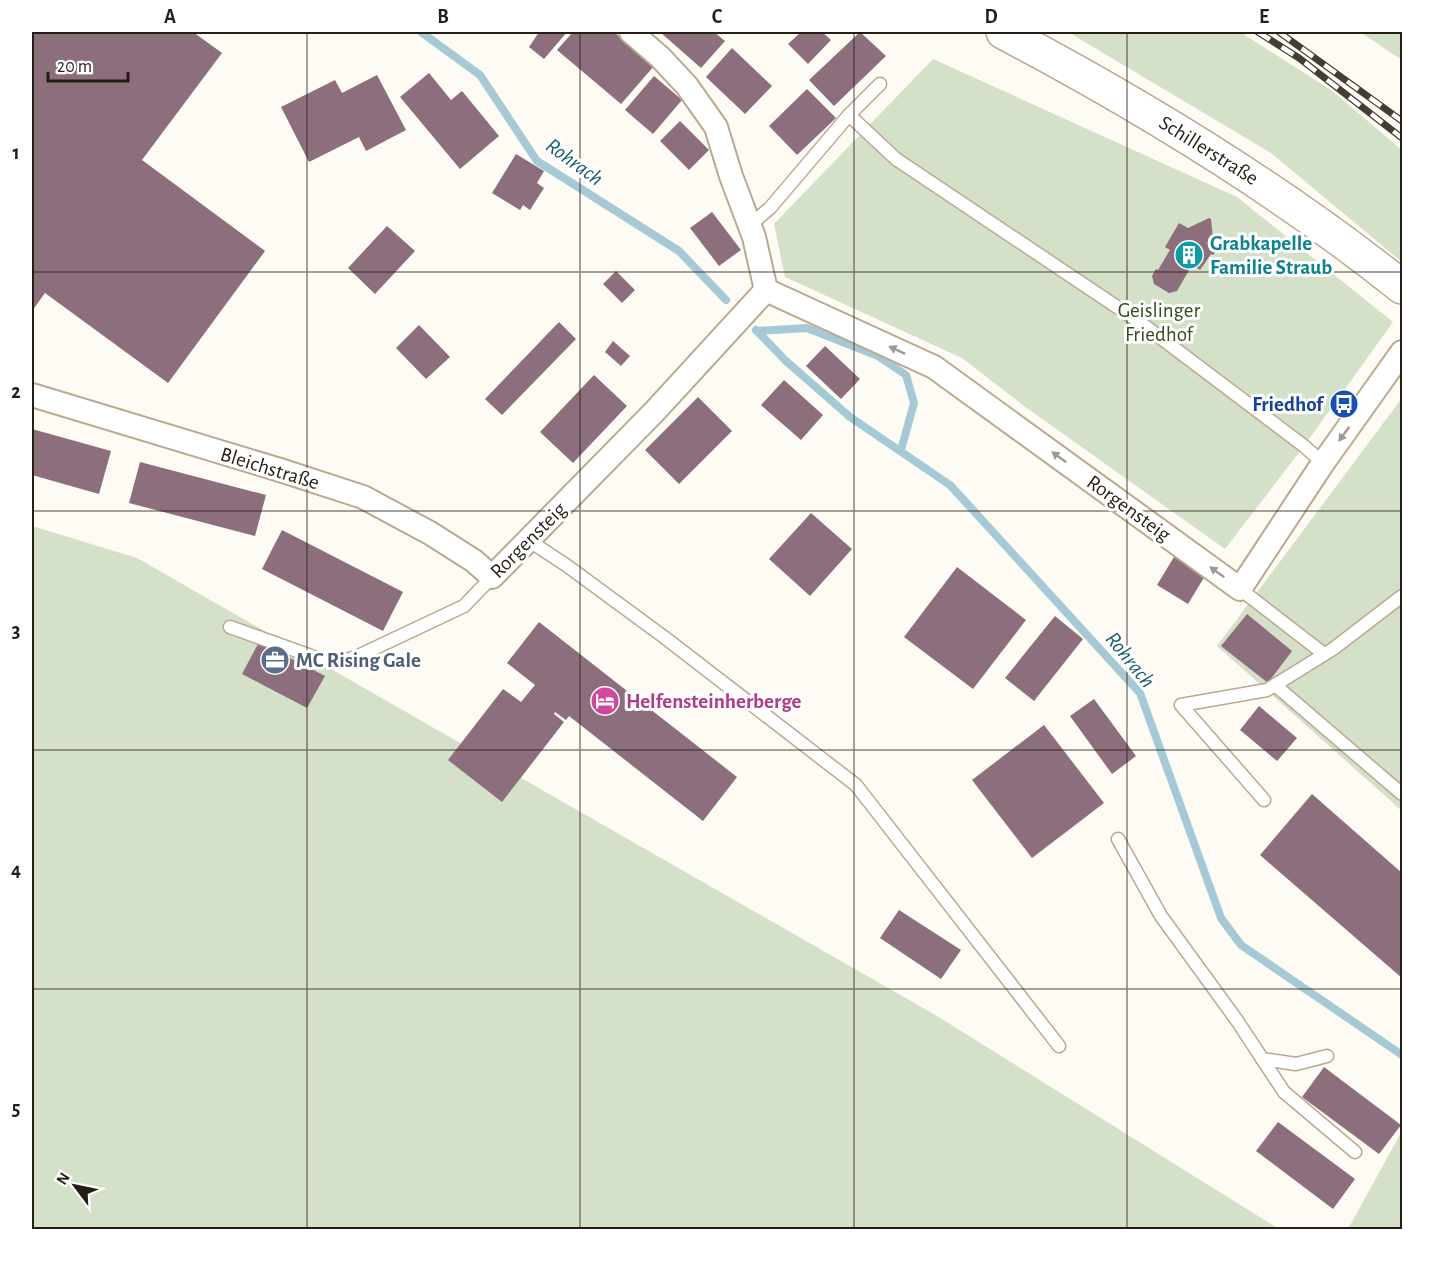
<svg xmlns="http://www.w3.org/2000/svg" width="1434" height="1261" font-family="'Alegreya Sans',sans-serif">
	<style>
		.green { fill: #d4e0c8 }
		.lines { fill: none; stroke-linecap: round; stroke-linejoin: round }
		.stream { stroke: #a5cad5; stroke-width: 8 }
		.building { fill: #8c6e7c }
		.lane-casing { stroke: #bba98f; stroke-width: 15 }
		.street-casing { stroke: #bba98f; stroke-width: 26 }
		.primary-casing { stroke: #bba98f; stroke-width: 36 }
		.lane { stroke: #fff; stroke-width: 12 }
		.street { stroke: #fff; stroke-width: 22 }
		.primary { stroke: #fff; stroke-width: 33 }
		.rail-casing { stroke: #433d33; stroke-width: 7 }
		.rail { stroke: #fff; stroke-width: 4.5; stroke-dasharray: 14; stroke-linecap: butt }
		.oneway { fill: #9d9a95 }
		.grid { fill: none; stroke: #251e14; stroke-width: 1.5; stroke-opacity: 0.55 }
		.labels { text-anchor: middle; stroke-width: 6; stroke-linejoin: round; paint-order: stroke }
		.street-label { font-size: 21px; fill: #251e14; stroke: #fff }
		.culture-label { font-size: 21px; font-weight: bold; fill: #0d838f; stroke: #fff; text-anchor: start }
		.park-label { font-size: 21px; fill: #374b1e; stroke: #fff }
		.transit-label { font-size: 21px; font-weight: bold; fill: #164399; stroke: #fff; text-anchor: end }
		.service-label { font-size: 21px; font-weight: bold; fill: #4e5e75; stroke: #fff; text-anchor: start }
		.hotel-label { font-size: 21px; font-weight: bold; fill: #b23c85; stroke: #fff; text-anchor: start }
		.water-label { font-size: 22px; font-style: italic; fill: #145e6f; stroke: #fff }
		.neatline { fill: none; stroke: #251e14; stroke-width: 2 }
		.grid-label { font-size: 20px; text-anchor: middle; font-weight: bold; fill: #251e14 }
	</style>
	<rect width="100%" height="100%" fill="#fefaf4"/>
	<!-- green -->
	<g class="green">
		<polygon points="1068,32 1240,32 1331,90 1402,150 1402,262 1271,153"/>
		<polygon points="1360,32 1402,32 1402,60"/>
		<polygon points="933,59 1237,197 1393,322 1304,446 1225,549 1024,406 962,358 785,277 774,224"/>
		<polygon points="1402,398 1402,811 1217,646"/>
		<polygon points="32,526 137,558 937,1016 1279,1229 32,1229"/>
		<polygon points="1402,1131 1402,1229 1348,1229"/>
	</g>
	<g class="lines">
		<!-- stream -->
		<g class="stream">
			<polyline points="421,32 480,75 537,161 679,251 726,300"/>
			<polyline points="756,330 786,361 850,417 950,485 1140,693 1221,918 1241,945 1402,1055"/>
			<polyline points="757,331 807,328 878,356 906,375 914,403 901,450"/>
		</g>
	</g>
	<!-- building -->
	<g class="building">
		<polygon points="32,32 193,32 222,53 142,160 265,251 168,383 45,293 32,311"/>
		<polygon points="539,32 567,32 544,59 529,47"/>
		<polygon points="573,32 614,32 654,66 621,104 557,50"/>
		<polygon points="660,32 714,32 725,41 701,68"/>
		<polygon points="801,32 822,32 831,40 808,64 788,44"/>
		<polygon points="860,32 886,56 834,106 809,80"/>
		<polygon points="732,48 772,86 745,114 706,77"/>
		<polygon points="429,73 451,100 462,91 499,136 460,169 400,97"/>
		<polygon points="377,75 406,130 366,151 359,137 309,162 281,107 335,80 342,93"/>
		<polygon points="654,76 682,100 653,134 625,110"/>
		<polygon points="807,89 836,118 797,155 769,126"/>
		<polygon points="680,121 709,150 689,170 660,141"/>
		<polygon points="516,154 544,171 537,183 544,188 530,210 523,205 520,210 492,193"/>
		<polygon points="712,212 741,250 719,266 690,228"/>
		<polygon points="1209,218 1211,219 1213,238 1209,244 1217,250 1213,255 1211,254 1200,270 1192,265 1177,291 1169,293 1154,284 1152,276 1156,269 1158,270 1170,250 1165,247 1179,223 1188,228"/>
		<polygon points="387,226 415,251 375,294 348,268"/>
		<polygon points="616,271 635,290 622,303 603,284"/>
		<polygon points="559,322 576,339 502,415 485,399"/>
		<polygon points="419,325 450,357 426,379 396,348"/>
		<polygon points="613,341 630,356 621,366 605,352"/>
		<polygon points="825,346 860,379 841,399 806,366"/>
		<polygon points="594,375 627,406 573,463 540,432"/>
		<polygon points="784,380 823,415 801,440 761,405"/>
		<polygon points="698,397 732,431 679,484 645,450"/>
		<polygon points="32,429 111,451 99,494 32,475"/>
		<polygon points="140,462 266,495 255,536 129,503"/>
		<polygon points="811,513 852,549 810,596 769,559"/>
		<polygon points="282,530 403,592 383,631 262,569"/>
		<polygon points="1177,552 1208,571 1188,604 1157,585"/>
		<polygon points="957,567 1026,620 973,689 904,637"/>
		<polygon points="1247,614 1292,651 1268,683 1221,646"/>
		<polygon points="1055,616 1083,639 1034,701 1005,678"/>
		<polygon points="539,622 737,777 703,821 569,716 566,720 555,712 554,714 564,722 502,802 448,760 503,689 521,702 535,685 507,663"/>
		<polygon points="259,642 325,676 307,708 242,674"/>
		<polygon points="1094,699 1136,756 1112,774 1070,716"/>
		<polygon points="1259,706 1297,738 1277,761 1240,730"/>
		<polygon points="1044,725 1104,803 1032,858 972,780"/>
		<polygon points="1312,794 1402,873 1402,978 1260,855"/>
		<polygon points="899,910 961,950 941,979 880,938"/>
		<polygon points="1324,1067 1401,1125 1379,1154 1302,1097"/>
		<polygon points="1278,1122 1355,1179 1333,1209 1256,1151"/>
	</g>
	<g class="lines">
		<!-- lane casing -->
		<g class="lane-casing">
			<g id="lane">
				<polyline points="849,115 896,159 1141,323 1304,446 1323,463"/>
				<polyline points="750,225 770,208 849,115 880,84"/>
				<polyline points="528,540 566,565 664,637 856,785 1059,1046"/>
				<polyline points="1240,589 1324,654"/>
				<polyline points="230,627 328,662 340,662 356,657 464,606 492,577"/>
				<polyline points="1275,685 1402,794"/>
				<polyline points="1264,800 1181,705 1267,690 1333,649 1402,596"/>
				<polyline points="1118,839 1161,916 1238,1022 1284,1092 1355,1152"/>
				<polyline points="1262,1059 1296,1064 1327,1056"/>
			</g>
		</g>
		<!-- street casing -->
		<g class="street-casing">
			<g id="street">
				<polyline points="631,32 660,57 687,86 716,127 731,176 754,237 766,290"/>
				<polyline points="766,290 934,367 1240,589 1323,463 1402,352"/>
				<polyline points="32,395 280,470 363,497 430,533 474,561 492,577 655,411 766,290"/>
			</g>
		</g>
		<!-- primary casing -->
		<g class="primary-casing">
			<path id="primary" d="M1003 32C1143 106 1278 188 1402 287"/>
		</g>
		<!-- lane -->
		<use href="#lane" class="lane"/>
		<!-- street -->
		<use href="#street" class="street"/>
		<!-- primary -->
		<use href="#primary" class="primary"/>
		<!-- rail casing -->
		<g class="rail-casing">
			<g id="rail">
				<polyline points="1258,32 1299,58 1402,138"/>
				<polyline points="1279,32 1402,121"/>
			</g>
		</g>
		<!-- rail -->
		<use href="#rail" class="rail"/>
	</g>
	<!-- one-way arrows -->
	<defs><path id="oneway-solid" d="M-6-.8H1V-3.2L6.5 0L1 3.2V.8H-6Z" transform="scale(1.5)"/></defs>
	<g class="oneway">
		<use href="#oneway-solid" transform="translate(897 350) rotate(-155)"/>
		<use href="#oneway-solid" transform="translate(1344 434) rotate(126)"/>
		<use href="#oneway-solid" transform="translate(1059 457) rotate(-144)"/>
		<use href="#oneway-solid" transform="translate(1217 572) rotate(-144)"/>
	</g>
	<!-- grid -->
	<path class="grid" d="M307 32V1230M580 32V1230M854 32V1230M1127 32V1230M32 272H1402M32 511H1402M32 750H1402M32 989H1402"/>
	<!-- icons -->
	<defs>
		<g id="building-disc" transform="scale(1.5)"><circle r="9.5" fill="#0f9aa8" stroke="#fff"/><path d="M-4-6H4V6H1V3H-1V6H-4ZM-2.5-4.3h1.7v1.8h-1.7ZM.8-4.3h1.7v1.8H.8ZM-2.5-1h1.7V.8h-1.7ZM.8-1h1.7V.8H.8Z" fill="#fff"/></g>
		<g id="bus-disc" transform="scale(1.5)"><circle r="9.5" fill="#1a4fb4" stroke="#fff"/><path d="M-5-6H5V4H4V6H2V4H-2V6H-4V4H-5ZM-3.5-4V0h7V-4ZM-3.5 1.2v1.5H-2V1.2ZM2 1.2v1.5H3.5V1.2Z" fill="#fff"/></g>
		<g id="office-disc" transform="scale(1.5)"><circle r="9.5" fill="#5c6f8a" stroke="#fff"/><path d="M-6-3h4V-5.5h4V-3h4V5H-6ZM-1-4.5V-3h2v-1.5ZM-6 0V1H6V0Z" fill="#fff"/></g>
		<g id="hotel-disc" transform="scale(1.5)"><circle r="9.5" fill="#d1479c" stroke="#fff"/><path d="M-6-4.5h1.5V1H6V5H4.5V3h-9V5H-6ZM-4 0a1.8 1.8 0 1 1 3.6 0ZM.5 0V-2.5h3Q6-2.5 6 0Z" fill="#fff"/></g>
	</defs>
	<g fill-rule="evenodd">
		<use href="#building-disc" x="1189" y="255"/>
		<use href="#bus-disc" x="1344" y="404"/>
		<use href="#office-disc" x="275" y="660"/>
		<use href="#hotel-disc" x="605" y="701"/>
	</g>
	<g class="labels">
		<!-- street labels -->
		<g class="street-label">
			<text transform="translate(1209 150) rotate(32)" y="7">Schillerstraße</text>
			<text transform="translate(270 468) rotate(17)" y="7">Bleichstraße</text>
			<text transform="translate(1129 508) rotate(36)" y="7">Rorgensteig</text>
			<text transform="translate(528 540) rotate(-45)" y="7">Rorgensteig</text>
		</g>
		<!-- culture labels -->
		<g class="culture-label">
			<text x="1210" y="250">Grabkapelle<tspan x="1210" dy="24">Familie Straub</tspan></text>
		</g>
		<!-- park labels -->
		<g class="park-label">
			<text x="1159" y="317">Geislinger<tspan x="1159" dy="24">Friedhof</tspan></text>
		</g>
		<!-- transit labels -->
		<g class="transit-label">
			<text x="1323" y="411">Friedhof</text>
		</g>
		<!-- service labels -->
		<g class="service-label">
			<text x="296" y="667">MC Rising Gale</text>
		</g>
		<!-- hotel labels -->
		<g class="hotel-label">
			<text x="626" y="708">Helfensteinherberge</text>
		</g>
		<!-- water labels -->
		<g class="water-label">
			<text transform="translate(575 161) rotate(36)" y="8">Rohrach</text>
			<text transform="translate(1131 659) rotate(51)" y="8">Rohrach</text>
		</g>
	</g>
	<!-- border -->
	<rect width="1434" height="1261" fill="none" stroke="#ffffff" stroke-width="66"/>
	<!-- north arrow -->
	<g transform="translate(75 1186) rotate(302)" stroke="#ffffff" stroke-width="4.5" paint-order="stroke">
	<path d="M0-4.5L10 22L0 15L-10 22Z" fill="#251e14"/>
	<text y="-9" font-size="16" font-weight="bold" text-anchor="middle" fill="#251e14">N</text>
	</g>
	<!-- scale -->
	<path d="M48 72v9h80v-9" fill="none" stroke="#251e14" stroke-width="3"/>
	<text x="57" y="72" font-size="18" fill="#251e14" stroke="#ffffff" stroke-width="4.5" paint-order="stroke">20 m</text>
	<rect x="33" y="33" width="1368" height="1195" class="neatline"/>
	<g class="grid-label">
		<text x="170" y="23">A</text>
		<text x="443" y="23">B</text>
		<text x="717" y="23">C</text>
		<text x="991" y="23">D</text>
		<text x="1264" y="23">E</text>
		<text x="16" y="159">1</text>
		<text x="16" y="398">2</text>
		<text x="16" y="637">3</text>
		<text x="16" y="876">4</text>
		<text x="16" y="1115">5</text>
	</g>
</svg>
